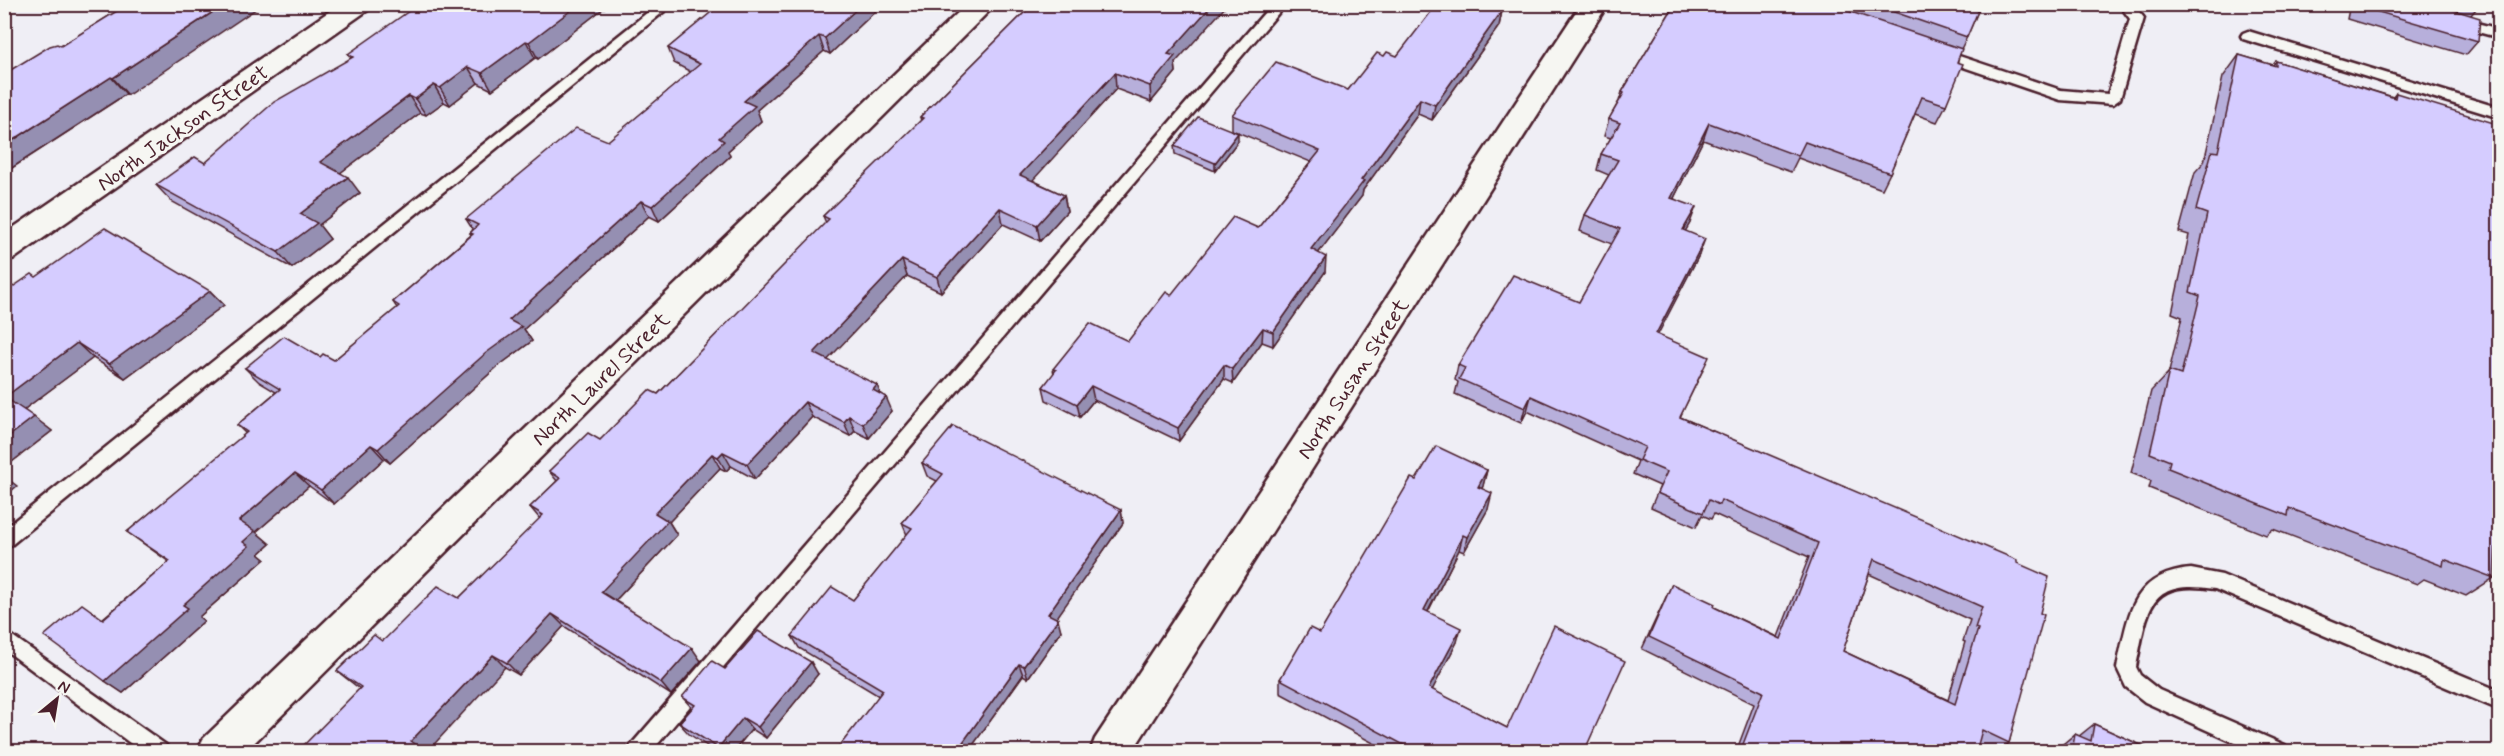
<svg xmlns="http://www.w3.org/2000/svg" width="2504" height="756" font-family="Mynerve,sans-serif">
	<style>
		.lines { fill: none; stroke-linecap: round; stroke-linejoin: round }
		.service-casing { stroke: #4a1f2b; stroke-width: 5 }
		.minor-casing { stroke: #4a1f2b; stroke-width: 5 }
		.service { fill: #f6f6f2; fill-rule: evenodd }
		.minor { fill: #f6f6f2; fill-rule: evenodd }
		.wall { fill: #b7afdb; stroke: #4a1f2b; stroke-width: 1.5; fill-rule: evenodd }
		.shaded-wall { fill: #958fb2; stroke: #4a1f2b; stroke-width: 1.5 }
		.building { fill: #d5ccff; stroke: #4a1f2b; stroke-width: 1.5; fill-rule: evenodd }
		.labels { text-anchor: middle; stroke-width: 6; stroke-linejoin: round; paint-order: stroke }
		.street-label { font-size: 22px; fill: #4a1f2b; stroke: #f6f6f2 }
	</style>
	<rect width="100%" height="100%" fill="#efeef5"/>
	<filter id="ink" filterUnits="userSpaceOnUse"><feTurbulence type="fractalNoise" baseFrequency=".0167" numOctaves="2"/><feDisplacementMap in="SourceGraphic" scale="12" xChannelSelector="R" yChannelSelector="G"/><feConvolveMatrix kernelMatrix="1 2 1 2 8 2 1 2 1" color-interpolation-filters="sRGB"/></filter>
	<g filter="url(#ink)">
		<g class="lines">
			<!-- service casing -->
			<g class="service-casing">
				<g id="service">
					<polygon points="658,4 673,4 10,546 4,548 4,529"/>
					<polygon points="1272,4 1286,4 651,752 628,752 631,745"/>
					<polygon points="2119,4 2133,4 2144,18 2120,99 2113,104 2060,100 1931,56 1929,53 1936,48 1941,50 2061,90 2108,94 2130,19"/>
					<polygon points="2457,18 2500,29 2500,38 2452,25 2450,22 2452,19"/>
					<polygon points="2248,31 2500,108 2500,118 2243,39 2241,36 2243,33"/>
					<path d="M2191 569 2222 575 2500 691V710L2215 589C2146 578 2148 611 2136 667L2140 675 2159 690 2285 745 2288 752H2255L2145 702 2126 687 2117 668C2128 618 2130 574 2191 569Z"/>
					<polygon points="4,630 166,745 169,752 142,752 4,649"/>
				</g>
			</g>
			<!-- minor casing -->
			<g class="minor-casing">
				<g id="minor">
					<polygon points="340,4 372,4 368,10 15,258 4,261 4,234"/>
					<polygon points="967,4 996,4 245,752 198,752 203,739"/>
					<polygon points="1581,4 1608,4 1132,752 1090,752 1095,739"/>
				</g>
			</g>
			<!-- service -->
			<use href="#service" class="service"/>
			<!-- minor -->
			<use href="#minor" class="minor"/>
		</g>
		<!-- wall -->
		<g class="wall">
			<polygon points="128,4 128,95 126,94 4,173 4,74 61,46"/>
			<polygon points="609,4 538,59 535,58 492,90 478,83 450,105 444,102 426,115 420,113 340,173 360,193 319,225 330,239 292,268 171,201 156,185 205,163 351,58 348,54"/>
			<polygon points="716,4 883,4 830,54 824,51 757,110 761,121 728,151 730,156 659,221 649,216 524,329 532,341 497,367 390,463 384,459 334,504 309,486 256,532 270,544 259,554 265,559 199,617 204,621 123,693 105,681 103,618 169,562 127,532 246,434 237,425 276,392 259,382 245,368 320,357 334,360 397,308 393,302 471,235 470,233 473,230 466,219 608,141 691,72 674,63 668,48 719,6"/>
			<polygon points="1033,4 1175,63 1176,72 1151,102 1116,89 1032,180 1064,195 1067,211 1040,241 1003,224 941,292 907,276 827,360 880,394 892,411 869,438 855,431 850,436 812,417 755,479 731,466 726,471 720,468 669,522 677,535 615,601 701,661 671,695 564,626 519,675 505,667 360,689 337,671 382,641 459,598 540,519 530,507 557,481 549,471 600,440 658,394 826,223 823,216 921,121 920,117"/>
			<polygon points="1449,4 1504,4 1500,10 1502,11 1499,26 1432,120 1418,114 1363,190 1362,196 1318,253 1325,272 1273,346 1262,342 1233,383 1224,379 1179,441 1094,400 1080,417 1046,400 1043,387 1054,374 1053,369 1128,341 1171,295 1258,228 1311,162 1232,130 1232,115 1348,90 1384,56 1397,56"/>
			<path d="M1675 4H1981L1967 37 1961 49 1946 105 1937 122 1915 114 1890 173 1882 189 1798 158 1791 172 1703 140 1674 198 1690 223 1685 231 1699 255 1657 335 1702 372 1680 417 2017 563 2040 613 2009 743 1999 752H1991L1978 745 1976 752H1736L1754 704 1642 649 1672 584 1714 607 1778 637 1809 557 1714 514 1711 519 1702 515 1696 527 1651 507 1660 486 1633 474 1638 461 1527 411 1521 423 1455 394 1458 382 1455 380 1458 365 1579 302 1612 244 1580 231 1585 215 1609 175 1597 170 1601 154 1611 138 1604 136 1609 119 1619 101 1622 92ZM1869 574 1970 620 1963 641 1965 642 1948 700 1843 651Z"/>
			<polygon points="2350,4 2480,4 2471,15 2478,41 2466,55 2347,19"/>
			<polygon points="2239,55 2273,65 2276,61 2393,97 2396,93 2494,578 2466,596 2424,579 2417,584 2273,529 2266,535 2149,488 2151,481 2131,473 2151,391 2169,372 2182,317 2172,313 2189,235 2179,232 2195,172 2204,162 2223,77"/>
			<polygon points="1238,141 1215,171 1175,154 1174,146"/>
			<polygon points="36,277 210,291 224,305 125,378 93,358 26,408 24,410 52,431 4,468 4,293"/>
			<polygon points="922,463 1121,510 1123,523 1056,618 1061,631 1028,678 1023,675 968,752 835,752 879,696 799,648 792,636 853,600 907,535 902,523 937,481 927,476"/>
			<polygon points="1487,470 1482,489 1488,509 1464,552 1459,550 1428,612 1457,642 1432,690 1507,728 1584,752 1390,752 1280,693 1280,679 1320,633 1416,480"/>
			<polygon points="725,669 818,674 766,738 752,729 733,752 716,752 689,734 679,723 692,708 682,697"/>
			<polygon points="2094,724 2156,752 2056,752 2057,749 2075,734 2079,736"/>
		</g>
		<!-- shaded-wall -->
		<g class="shaded-wall">
			<polygon points="225,4 263,4 128,95 113,78"/>
			<polygon points="579,4 609,4 538,59 529,42"/>
			<polygon points="862,4 883,4 830,54 825,38"/>
			<polygon points="1213,4 1228,4 1175,63 1176,72 1151,102 1150,86 1168,54"/>
			<polygon points="1496,4 1504,4 1490,23 1493,8"/>
			<polygon points="1502,11 1499,26 1432,120 1435,105"/>
			<polygon points="819,36 824,51 757,110 761,121 728,151 730,156 659,221 652,206 719,138 744,101"/>
			<polygon points="526,41 535,58 492,90 482,73"/>
			<polygon points="468,67 478,83 450,105 440,88"/>
			<polygon points="1115,73 1116,89 1023,191 1020,175"/>
			<polygon points="111,77 126,94 4,173 4,146"/>
			<polygon points="434,85 444,102 426,115 415,99"/>
			<polygon points="409,96 420,113 332,179 320,162"/>
			<polygon points="1420,99 1418,114 1363,190 1362,196 1310,264 1311,249"/>
			<polygon points="1709,123 1703,140 1666,214 1671,198"/>
			<polygon points="1238,133 1238,141 1215,171 1215,163"/>
			<polygon points="348,177 360,193 319,225 330,239 292,268 278,252 300,214"/>
			<polygon points="1064,195 1067,211 1040,241 1037,225"/>
			<polygon points="641,201 649,216 524,329 532,341 497,367 390,463 378,449 509,320"/>
			<polygon points="1696,207 1690,223 1677,246 1683,230"/>
			<polygon points="1000,208 1003,224 941,292 937,277"/>
			<polygon points="1705,239 1699,255 1650,350 1656,334"/>
			<polygon points="1326,257 1325,272 1273,346 1273,332"/>
			<polygon points="902,260 907,276 820,368 814,353"/>
			<polygon points="210,291 224,305 125,378 109,364"/>
			<polygon points="1263,328 1262,342 1233,383 1232,369"/>
			<polygon points="77,343 93,358 26,408 23,412 6,398 9,394"/>
			<polygon points="1224,365 1224,379 1179,441 1178,428"/>
			<polygon points="877,385 883,400 873,390"/>
			<polygon points="1091,386 1094,400 1080,417 1077,404"/>
			<polygon points="1531,396 1527,411 1521,423 1525,408"/>
			<polygon points="886,397 892,411 869,438 863,424"/>
			<polygon points="805,402 812,417 755,479 747,464"/>
			<polygon points="849,416 855,431 850,436 844,422"/>
			<polygon points="34,417 52,431 4,468 4,440"/>
			<polygon points="371,445 384,459 334,504 321,490"/>
			<polygon points="723,452 731,466 726,471 718,457"/>
			<polygon points="712,454 720,468 669,522 677,535 611,605 601,592 655,513"/>
			<polygon points="1487,470 1483,486 1474,503 1478,487"/>
			<polygon points="295,473 309,486 256,532 270,544 259,554 265,559 199,617 204,621 123,693 105,681 183,605 243,542 239,521"/>
			<polygon points="4,476 17,486 4,497"/>
			<polygon points="1492,493 1488,509 1464,552 1467,537"/>
			<polygon points="1121,510 1123,523 1051,626 1048,614"/>
			<polygon points="1463,535 1459,550 1421,625 1424,610"/>
			<polygon points="552,614 564,626 519,675 507,663"/>
			<polygon points="1058,619 1061,631 1028,678 1024,666"/>
			<polygon points="1461,628 1457,642 1426,702 1429,688"/>
			<polygon points="692,648 701,661 671,695 661,683"/>
			<polygon points="493,655 505,667 427,752 424,752 411,741"/>
			<polygon points="811,662 818,674 766,738 758,727"/>
			<polygon points="1019,664 1023,675 968,752 956,752"/>
			<polygon points="743,718 752,729 733,752 721,752 718,748"/>
		</g>
		<!-- building -->
		<g class="building">
			<polygon points="128,4 225,4 113,78 111,77 4,146 4,74 50,46 57,44 61,46"/>
			<polygon points="419,4 579,4 529,42 526,41 482,73 468,67 440,88 434,85 415,99 409,96 320,162 348,177 300,214 317,223 278,252 156,185 195,157 205,163 274,102 353,57 348,54"/>
			<polygon points="721,4 862,4 825,38 819,36 744,101 755,106 719,138 724,141 652,206 641,201 509,320 522,327 486,353 378,449 371,445 321,490 295,473 239,521 255,531 243,542 249,546 183,605 188,608 105,681 44,636 82,604 103,619 170,561 127,532 247,432 237,425 280,389 245,368 284,336 320,357 323,354 334,360 399,306 393,302 473,234 470,233 478,225 466,219 576,128 608,141 700,64 668,48"/>
			<polygon points="1033,4 1213,4 1168,54 1175,56 1150,86 1115,73 1020,175 1064,195 1037,225 1000,208 937,277 902,260 814,353 877,385 873,390 886,397 863,424 849,416 844,422 805,402 747,464 723,452 718,457 712,454 655,513 668,521 601,592 692,648 661,683 552,614 507,663 493,655 411,741 426,752 303,752 300,749 361,687 337,671 374,635 382,641 385,639 438,586 459,598 543,515 530,507 560,478 549,471 588,433 600,440 649,390 658,394 825,223 829,219 823,216 923,118 920,117"/>
			<polygon points="1437,4 1443,4 1448,6 1449,4 1496,4 1493,8 1502,11 1435,105 1420,99 1361,180 1364,181 1311,249 1326,257 1273,332 1263,328 1232,369 1224,365 1178,428 1091,386 1077,404 1043,387 1056,370 1053,369 1090,323 1128,341 1166,292 1171,295 1233,217 1258,228 1320,151 1232,115 1276,62 1348,90 1377,53 1384,56 1387,52 1397,56"/>
			<path d="M1675 4H1827L1962 49 1957 62 1963 64 1946 105 1922 97 1890 173 1805 142 1798 156 1709 123 1671 198 1696 207 1683 230 1705 239 1656 334 1709 357 1680 417 2017 560V563L2049 577 2040 613 2044 615 2009 743 1982 730 1976 752H1740L1763 692 1649 637 1672 584 1715 604 1714 607 1781 639 1818 543 1721 500 1719 505 1709 500 1703 513 1657 493 1667 472 1639 460 1645 447 1531 396 1525 408 1459 379 1465 368 1458 365 1513 275 1579 302 1620 229 1585 215 1618 160 1601 154 1620 123 1609 119 1624 93 1622 92ZM1874 559 1982 607 1975 628 1978 629 1955 704 1843 651Z"/>
			<polygon points="1871,4 1981,4 1967,37"/>
			<polygon points="2358,4 2435,4 2480,18 2478,41 2358,6"/>
			<polygon points="2239,55 2276,66 2276,61 2395,98 2396,93 2497,124 2496,129 2499,130 2499,468 2494,578 2444,559 2443,566 2289,508 2288,516 2168,468 2170,461 2150,453 2169,371 2181,375 2200,296 2190,292 2207,214 2196,210 2212,151 2218,152"/>
			<polygon points="1198,117 1238,133 1215,163 1174,146"/>
			<polygon points="105,228 210,291 109,364 77,343 9,394 6,398 34,417 4,440 4,293 32,274 36,277"/>
			<polygon points="953,426 1121,510 1048,614 1058,619 1024,666 1019,664 956,752 835,752 883,690 792,636 832,587 853,600 912,528 902,523 943,474 922,463"/>
			<polygon points="1436,446 1487,470 1478,487 1492,493 1467,537 1463,535 1424,610 1461,628 1429,688 1507,728 1554,626 1625,661 1584,752 1417,752 1280,679 1310,628 1320,633 1411,478 1416,480"/>
			<polygon points="758,631 811,662 758,727 743,718 718,748 679,723 695,705 682,697 712,661 725,669"/>
			<polygon points="2094,724 2156,752 2072,752 2075,734 2091,741"/>
		</g>
	</g>
	<g class="labels">
		<!-- street labels -->
		<g class="street-label">
			<text transform="translate(182 127) rotate(-35)" y="8">North Jackson Street</text>
			<text transform="translate(600 378) rotate(-44)" y="8">North Laurel Street</text>
			<text transform="translate(1352 378) rotate(-57)" y="8">North Susan Street</text>
		</g>
	</g>
	<!-- margin -->
	<rect width="2504" height="756" fill="none" stroke="#f6f6f2" stroke-width="24"/>
	<rect x="12" y="12" width="2480" height="732" fill="none" stroke="#4a1f2b" stroke-width="2" filter="url(#ink)"/>
	<!-- north arrow -->
	<g transform="translate(57 699) rotate(30)" stroke="#f6f6f2" stroke-width="4.5" paint-order="stroke">
	<path d="M0-4.5L10 22L0 15L-10 22Z" fill="#4a1f2b"/>
	<text y="-9" font-size="16" font-weight="bold" text-anchor="middle" fill="#4a1f2b">N</text>
	</g>
</svg>
